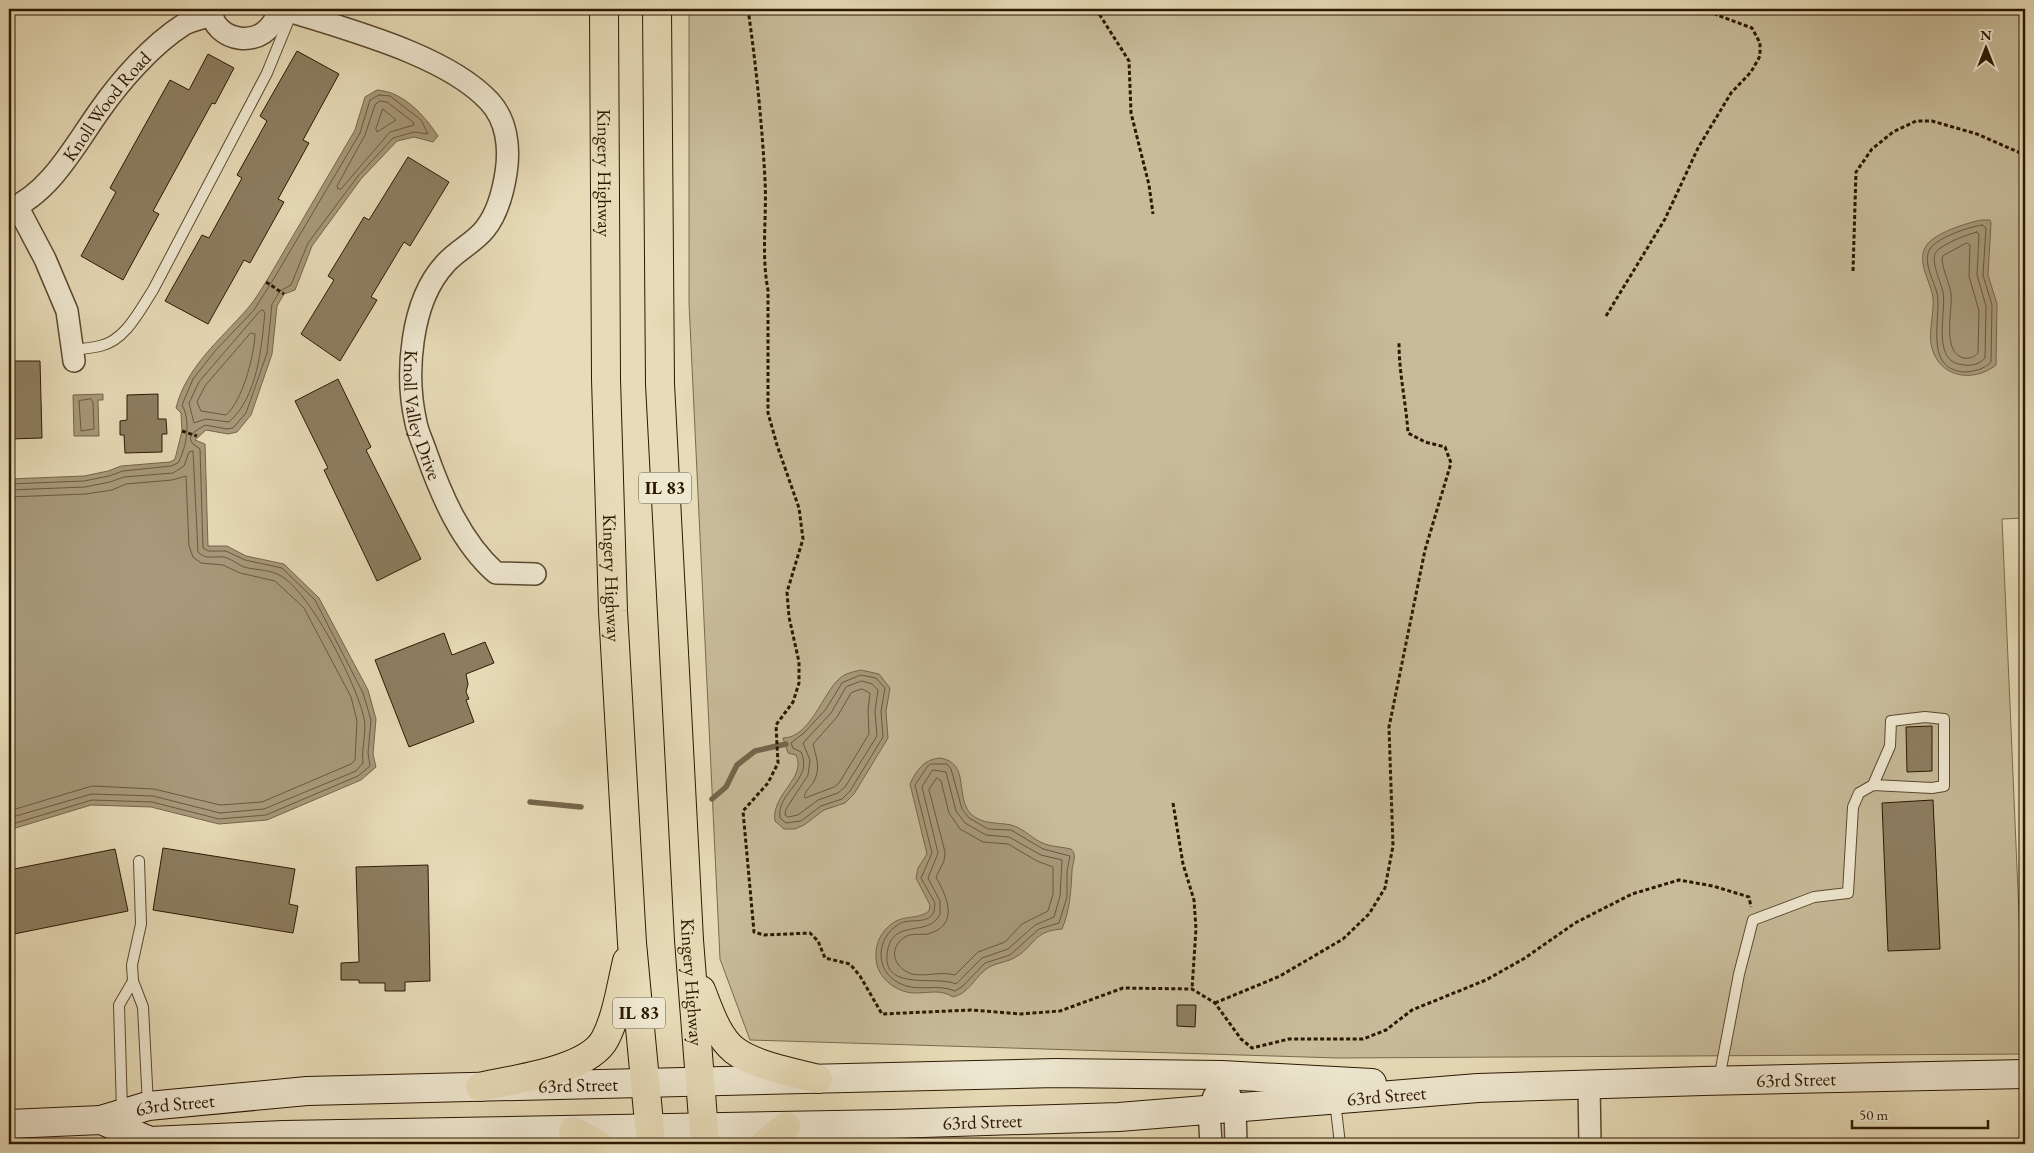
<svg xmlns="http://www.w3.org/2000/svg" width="2034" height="1153" font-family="'EB Garamond',serif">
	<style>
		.grass { fill: #c7bb99; stroke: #7a6a4e }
		.water { fill: #a7997a; stroke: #76654a }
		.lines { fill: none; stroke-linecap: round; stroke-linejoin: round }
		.shore { stroke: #6a583e; stroke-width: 1 }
		.stream { stroke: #76654a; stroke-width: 5.5 }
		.building { fill: #8d7e61; stroke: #2c1802 }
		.lane-casing { stroke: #5b4930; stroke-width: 12 }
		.street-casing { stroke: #5b4930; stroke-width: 24 }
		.secondary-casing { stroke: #2c1802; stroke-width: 30 }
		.highway-casing { stroke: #2c1802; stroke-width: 30 }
		.path { stroke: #2c1802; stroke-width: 3; stroke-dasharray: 4 2.5; stroke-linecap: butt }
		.lane { stroke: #efe8d1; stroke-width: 10 }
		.street { stroke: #efe8d1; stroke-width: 21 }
		.secondary { stroke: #efe8d1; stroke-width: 28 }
		.highway { stroke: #e7dcb8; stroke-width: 28 }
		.labels { text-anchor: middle; stroke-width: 4.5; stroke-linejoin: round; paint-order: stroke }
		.shield { fill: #efe8d1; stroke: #665640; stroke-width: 1 }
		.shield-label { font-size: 18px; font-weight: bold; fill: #2c1802 }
		.street-label { font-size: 19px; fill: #2c1802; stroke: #efe8d1 }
	</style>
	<rect width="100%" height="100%" fill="#e7dcb8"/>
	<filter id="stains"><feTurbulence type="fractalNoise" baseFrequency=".004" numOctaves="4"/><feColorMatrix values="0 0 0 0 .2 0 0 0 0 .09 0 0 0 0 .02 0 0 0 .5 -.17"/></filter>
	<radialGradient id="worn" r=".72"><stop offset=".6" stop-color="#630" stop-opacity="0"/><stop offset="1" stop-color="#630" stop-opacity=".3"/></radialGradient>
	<!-- grass -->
	<polygon class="grass" points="689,9 2025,9 2025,518 2002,519 2025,1054 1338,1058 750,1040 720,959 689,303"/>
	<!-- water -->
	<g class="water">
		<path d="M377 90C404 92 424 115 438 136L433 142 414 137 397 141 361 179 312 246 295 290 284 294 277 306 272 354 251 415 237 432 228 434 206 430 195 440 205 444 208 546H227L246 556 284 564 319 598 368 690 376 719 373 754 376 767 361 780 267 820 219 824 151 807 91 805 9 830V479L84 476 108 471 121 466 170 462 175 459 182 431 181 413 176 408C186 367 221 339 248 308 255 300 260 291 266 282L355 130 365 97Z"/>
		<path d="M1981 220H1990L1991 223 1988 275 1997 304 1996 365C1972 384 1937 377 1931 344 1929 329 1934 313 1933 298 1931 282 1916 262 1926 246 1934 233 1967 223 1981 220Z"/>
		<polygon points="103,394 103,400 98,400 99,436 74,436 73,395"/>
		<path d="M861 670 879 674 890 688 886 711 888 738 854 794 845 803 824 810 804 825 795 829H784L775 821C771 794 807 778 796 755L788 753 783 738C810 738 823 693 839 679 845 673 853 672 861 670Z"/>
		<path d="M940 758C971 763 954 796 971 814 983 825 997 822 1011 825 1024 828 1033 840 1045 844 1053 847 1063 847 1071 849 1078 856 1072 863 1072 871 1071 891 1070 910 1062 929 1032 931 1035 947 1014 958 1005 963 993 963 985 970 973 980 969 993 953 997 941 989 929 993 915 993 897 993 877 978 876 959 875 947 879 935 888 927 902 913 916 921 929 911L930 905 916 878 918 868 927 854 910 784C916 771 924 759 940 758Z"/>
	</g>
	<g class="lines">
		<!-- shore -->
		<g class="shore">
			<polygon points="380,101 387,102 413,122 414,125 390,132 341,189 338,189 337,186 365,135 375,105"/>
			<polygon points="383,109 396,120 377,132 376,129"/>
			<path d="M1982 225 1986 228 1983 275 1992 305 1991 362C1985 369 1973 372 1963 372 1923 368 1942 317 1937 293 1934 281 1922 261 1930 249 1938 237 1969 227 1982 225Z"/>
			<path d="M1977 232 1979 235 1977 275 1986 306 1985 358C1980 364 1972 366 1964 365 1930 363 1947 313 1943 292 1941 283 1930 260 1936 252 1942 244 1968 234 1977 232Z"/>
			<path d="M1967 243 1970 245 1969 276 1979 311 1978 353C1975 357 1969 359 1964 358 1941 353 1953 310 1951 293 1949 282 1943 271 1942 259L1943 256Z"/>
			<path d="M260 311 263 310 265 313C261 349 258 396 229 422L206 419 194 423 189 403 199 382Z"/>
			<path d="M251 333 255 334C254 356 243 400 226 415L201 411 197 402 205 386Z"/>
			<polygon points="91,399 93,402 94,429 81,431 79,401"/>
			<path d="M9 484 84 481 109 476 123 471 171 466 178 463C187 447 191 420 182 405L193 379 215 351 254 310 276 275 360 133 370 100 379 95 390 96 421 120 428 134 414 132 393 138 358 176 308 243 291 285 280 291 272 304 267 353 246 413 233 428 227 429 205 425 194 432 190 438 192 443 200 449 203 548 208 551H226L245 560 282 568 315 600 363 693 371 720 368 753 370 766 358 776 266 815 219 819 152 802 92 800 9 825"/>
			<path d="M9 490 85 487 110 482 124 477 173 473 184 466 189 452 193 451 198 552C206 560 213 556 223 557 230 558 237 564 244 567 254 570 266 569 277 574 308 586 357 685 364 718 367 732 361 748 363 763L356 771 264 809 220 813 153 796 92 794 9 818"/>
			<polyline points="9,497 86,494 112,490 126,484 172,480 186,476 189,546 193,557 201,563 223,565 240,573 275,581 304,608 351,697 357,721 355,760 351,764 262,802 220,805 154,789 92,786 9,811"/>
			<path d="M861 675 876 678 885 688 881 711 883 737 850 791 842 799 821 806 801 821 786 823 780 818C776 792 814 780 801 752L793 748 791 743 805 732 826 709 842 683Z"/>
			<polygon points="862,681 872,684 878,690 875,711 877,736 845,787 838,793 818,800 798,815 788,817 785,815 786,809 808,775 810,760 803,743 831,713 846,687"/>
			<path d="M862 689 870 693 868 711 869 734 839 783 834 787 805 798C803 791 811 788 814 781 821 768 816 757 813 744L837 717 851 693Z"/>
			<path d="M931 764H947L951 769 962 809 969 818 988 829 1011 830 1043 849 1070 856 1067 871V897L1059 923 1039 929 1010 955 985 963 963 986 955 991C937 983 917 993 899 983 874 970 876 938 899 924 911 917 926 926 934 912L935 903 921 878 932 853 915 785 927 767Z"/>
			<path d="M933 770 946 772 956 811 965 823 986 835 1009 837 1041 855 1062 860 1060 896 1054 917 1035 925 1008 949 982 958 956 984C937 975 883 992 887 954 891 916 929 939 940 914V901L928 878 938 853 922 787Z"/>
			<path d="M937 778 941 781 949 813 960 829 983 842 1008 844 1037 861 1053 867V894L1048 911 1022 924 1005 942 978 952 955 975C941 971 926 977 912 974 894 968 887 949 905 937 911 933 920 935 928 934 960 925 947 897 936 877L944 861 945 852 929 790Z"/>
		</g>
		<!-- stream -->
		<g class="stream">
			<polyline points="712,799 726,787 737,765 755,751 786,744"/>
			<polyline points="530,802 581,807"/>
		</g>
	</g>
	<!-- building -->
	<g class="building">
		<polygon points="297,51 339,74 303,140 309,143 278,199 284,202 250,263 244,260 208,324 165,301 202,235 209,238 242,178 237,175 267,121 260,116"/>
		<polygon points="208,54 234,68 215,104 212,103 153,211 159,214 123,280 81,256 116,192 110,188 170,80 189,90"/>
		<polygon points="408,157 449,182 410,246 404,242 371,297 377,300 340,361 301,334 334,280 328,276 364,217 369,220"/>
		<polygon points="9,361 40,361 42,438 9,439"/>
		<polygon points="338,379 371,447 366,450 421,559 377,581 324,470 328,468 295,401"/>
		<polygon points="158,394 158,419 166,419 167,434 162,434 162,452 125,453 124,435 120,435 120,421 127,420 127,395"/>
		<polygon points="444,633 452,655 485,642 494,663 466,674 468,684 466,692 469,699 466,700 474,722 409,747 375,660"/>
		<polygon points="1932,726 1932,771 1907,772 1906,727"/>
		<polygon points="1933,800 1940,949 1888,951 1882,803"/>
		<polygon points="163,848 295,869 289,904 298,906 293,933 153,910"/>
		<polygon points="115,849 128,911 9,935 9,870"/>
		<polygon points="428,865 430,981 405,982 405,991 385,991 385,983 359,983 359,980 341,980 341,963 359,962 356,867"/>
		<polygon points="1177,1005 1196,1005 1195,1027 1177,1026"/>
	</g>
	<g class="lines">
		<!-- lane casing -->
		<g class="lane-casing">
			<g id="lane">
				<path d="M73 350C82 349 91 348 100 346 125 341 140 310 153 290L267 73 292 12"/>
				<polyline points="139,861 141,924 132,965 133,981 143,1007 148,1105"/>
				<polyline points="1719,1079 1739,974 1753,920 1814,897 1848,893 1853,807 1859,793 1873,785 1890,746 1891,721 1925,717 1944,719 1944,786 1932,788 1873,785"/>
				<polyline points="1335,1101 1340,1144"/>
				<polyline points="122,1111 119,1005 133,981"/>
			</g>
		</g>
		<!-- street casing -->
		<g class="street-casing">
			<g id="street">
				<path d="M212 9C210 41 267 55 279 9"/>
				<path id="s1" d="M283 9C344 29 445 54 489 101 507 120 510 148 506 173 503 192 498 213 485 229 474 243 456 251 445 264 410 302 405 375 416 423 418 433 423 443 426 452 441 495 461 542 496 573L535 574"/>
				<polyline points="17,206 45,259 67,311 74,361"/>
				<path id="s2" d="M9 210C51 192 75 145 100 110 121 80 152 45 183 25 191 20 203 18 212 15"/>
				<polyline points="1222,1075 1235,1108 1236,1144"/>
				<polyline points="1589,1084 1590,1144"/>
				<polyline points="1211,1144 1209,1110 1214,1096"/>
			</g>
		</g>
		<!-- secondary casing -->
		<g class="secondary-casing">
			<g id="secondary">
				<path id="s3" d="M101 1120 150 1141 284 1135 891 1124 1119 1117 1478 1088 1703 1081 2025 1074"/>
				<path id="s4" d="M9 1124 101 1120 148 1106 307 1091 1055 1073 1222 1075 1372 1083"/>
			</g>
		</g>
		<!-- highway casing -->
		<g class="highway-casing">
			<g id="highway">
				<path id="s5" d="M604 9 606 379 613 611 632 943 651 1144"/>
				<path id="s6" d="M657 9 660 384 689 940 705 1144"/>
				<path d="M701 990C709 1010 717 1036 734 1050 755 1066 793 1072 818 1079"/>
				<path d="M480 1087C513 1079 588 1071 605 1039 617 1016 621 986 627 961"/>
				<polyline points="573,1131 598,1144"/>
				<polyline points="765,1144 786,1126"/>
			</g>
		</g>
		<!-- path -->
		<g class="path">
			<path d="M748 9C756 65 762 123 765 180 767 216 761 254 768 290V413L777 445 799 508 803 539 787 592 789 617 799 662V683L793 702 776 725 778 763 768 783 743 811 754 932 764 935 810 933 818 941 825 958 850 964 860 976 882 1014 971 1010 1021 1014 1060 1011 1123 988 1192 989 1215 1003 1241 1039 1252 1048 1289 1039H1363L1386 1030 1412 1010 1486 980 1525 958 1575 923 1632 894 1679 880 1713 886 1749 897 1751 907"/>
			<polyline points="1096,9 1129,61 1131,113 1149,185 1153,214"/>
			<polyline points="1853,271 1856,172 1872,149 1893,132 1916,121 1932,121 1977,134 2025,155"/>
			<polyline points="266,282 284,294"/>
			<polyline points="1606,316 1665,219 1698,148 1731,93 1751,72 1760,56 1760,43 1752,28 1717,15 1707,9"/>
			<polyline points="182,431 197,436"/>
			<polyline points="1173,803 1183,864 1194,900 1196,929 1192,989"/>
			<path d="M1215 1003 1280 976 1343 939 1369 914 1385 888 1393 846 1389 727 1425 550 1451 463 1445 447 1425 442 1408 433C1406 402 1399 374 1399 343"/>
		</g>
		<!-- lane -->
		<use href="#lane" class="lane"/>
		<!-- street -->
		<use href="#street" class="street"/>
		<!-- secondary -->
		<use href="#secondary" class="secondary"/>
		<!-- highway -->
		<use href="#highway" class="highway"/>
	</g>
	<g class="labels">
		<!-- shield labels -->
		<g class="shield">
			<rect x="639" y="472.5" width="52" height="31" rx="4"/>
			<rect x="613" y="997.5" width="52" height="31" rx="4"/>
		</g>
		<g class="shield-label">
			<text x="665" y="494">IL 83</text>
			<text x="639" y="1019">IL 83</text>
		</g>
		<!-- street labels -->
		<g class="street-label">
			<text dy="7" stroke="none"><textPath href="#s2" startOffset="144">Knoll Wood Road</textPath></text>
			<text dy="7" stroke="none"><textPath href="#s5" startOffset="164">Kingery Highway</textPath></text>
			<text dy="7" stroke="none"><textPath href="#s1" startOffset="578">Knoll Valley Drive</textPath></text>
			<text dy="7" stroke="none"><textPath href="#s5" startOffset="569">Kingery Highway</textPath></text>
			<text dy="7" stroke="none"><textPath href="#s6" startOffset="974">Kingery Highway</textPath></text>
			<text dy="7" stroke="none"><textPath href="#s3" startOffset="1701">63rd Street</textPath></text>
			<text dy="7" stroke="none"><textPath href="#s4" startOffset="572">63rd Street</textPath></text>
			<text dy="7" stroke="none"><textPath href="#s3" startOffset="1291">63rd Street</textPath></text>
			<text dy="7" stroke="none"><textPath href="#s4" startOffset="168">63rd Street</textPath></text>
			<text dy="7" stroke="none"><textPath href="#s3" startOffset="886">63rd Street</textPath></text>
		</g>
	</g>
	<!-- margin -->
	<rect width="2034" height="1153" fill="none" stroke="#e7dcb8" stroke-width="30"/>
	<rect x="10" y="10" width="2014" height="1133" fill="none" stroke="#2c1802" stroke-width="2.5"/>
	<rect x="15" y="15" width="2004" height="1123" fill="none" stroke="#2c1802"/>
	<!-- north arrow -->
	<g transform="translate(1986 48)" stroke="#efe8d1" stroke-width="4" paint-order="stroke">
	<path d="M0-4L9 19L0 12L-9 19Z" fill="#2c1802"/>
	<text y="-8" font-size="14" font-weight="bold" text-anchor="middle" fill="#2c1802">N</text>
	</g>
	<!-- scale -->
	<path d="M1852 1120v8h136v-8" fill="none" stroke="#2c1802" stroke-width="2.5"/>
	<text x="1859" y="1120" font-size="15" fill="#2c1802" stroke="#efe8d1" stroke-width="4" paint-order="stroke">50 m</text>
	<rect width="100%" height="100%" filter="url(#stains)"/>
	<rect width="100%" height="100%" fill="url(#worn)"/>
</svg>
